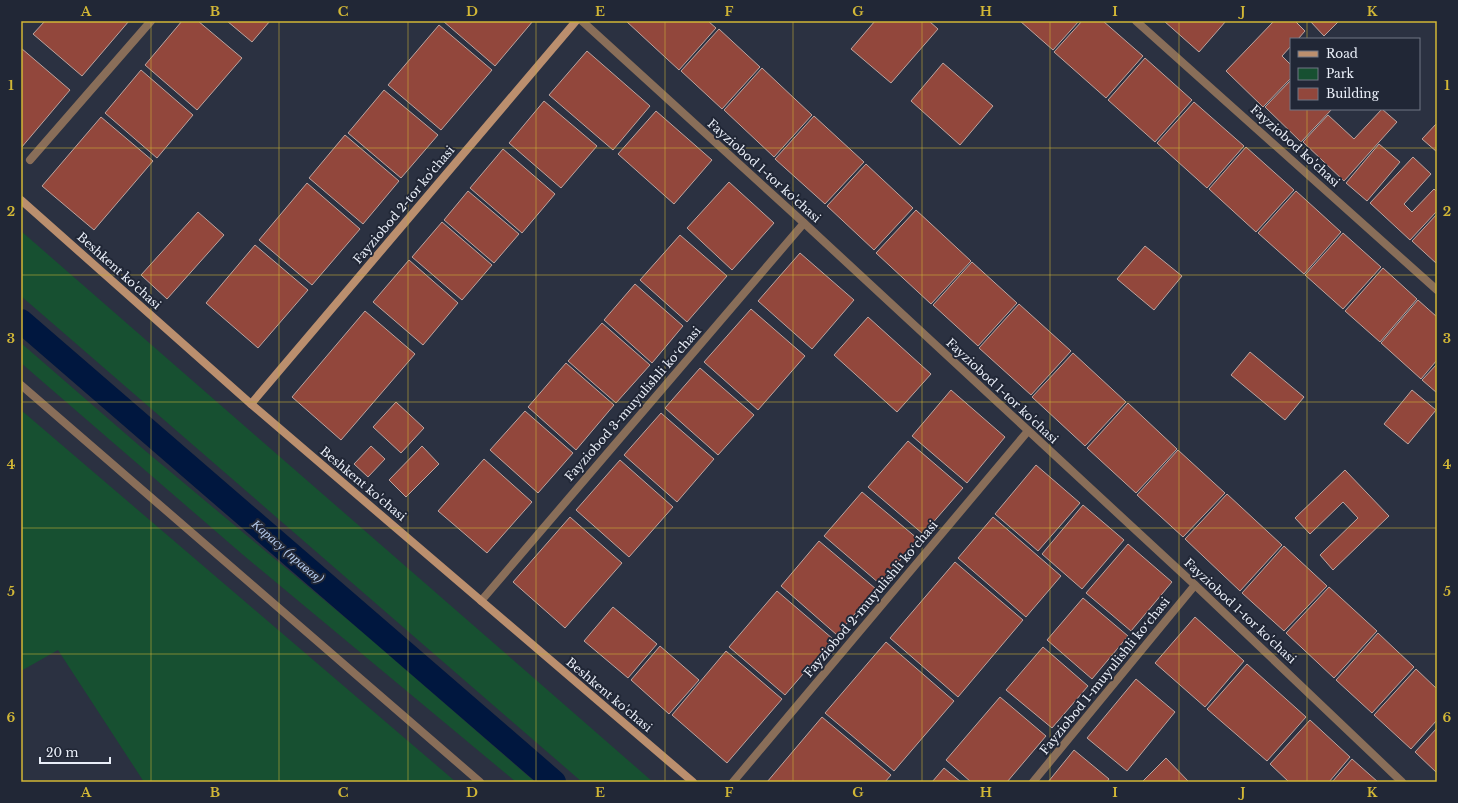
<svg xmlns="http://www.w3.org/2000/svg" width="1458" height="803" font-family="'Libre Baskerville',serif">
	<style>
		.green { fill: #175031 }
		.lines { fill: none; stroke-linecap: round; stroke-linejoin: round }
		.canal { stroke: #00173f; stroke-width: 24 }
		.building { fill: #92473c; stroke: #bca49f }
		.lane { stroke: #896e59; stroke-width: 8 }
		.street { stroke: #896e59; stroke-width: 8 }
		.secondary { stroke: #bb8f6e; stroke-width: 8 }
		.grid { fill: none; stroke: #d2b736; stroke-width: 1; stroke-opacity: 0.55 }
		.labels { text-anchor: middle; stroke-width: 4; stroke-linejoin: round; paint-order: stroke }
		.street-label { font-size: 12px; fill: #e9eef8; stroke: #212736 }
		.water-label { font-size: 13px; font-style: italic; fill: #b6ccee; stroke: #212736 }
		.neatline { fill: none; stroke: #d2b736; stroke-width: 1.5 }
		.grid-label { font-size: 13px; text-anchor: middle; font-weight: bold; fill: #d2b736 }
	</style>
	<rect width="100%" height="100%" fill="#2b3141"/>
	<!-- green -->
	<g class="green">
		<polygon points="21,231 653,782 582,782 21,296"/>
		<polygon points="21,343 142,448 366,635 535,782 516,782 242,554 21,363"/>
		<polygon points="21,410 456,782 144,782 58,650 21,671"/>
	</g>
	<g class="lines">
		<!-- canal -->
		<polyline class="canal" points="21,321 554,782"/>
	</g>
	<!-- building -->
	<g class="building">
		<polygon points="45,21 129,21 82,76 33,34"/>
		<polygon points="182,21 198,21 242,58 197,110 145,65"/>
		<polygon points="227,21 270,21 252,42"/>
		<polygon points="443,21 533,21 495,66"/>
		<polygon points="626,21 708,21 716,28 679,70"/>
		<polygon points="875,21 929,21 938,29 891,83 851,49"/>
		<polygon points="1020,21 1079,21 1053,50"/>
		<polygon points="1082,21 1103,21 1143,56 1106,98 1054,52"/>
		<polygon points="1164,21 1226,21 1199,52"/>
		<polygon points="1274,21 1295,21 1305,31 1298,39 1291,39 1291,46 1282,56 1291,65 1291,78 1263,107 1226,71"/>
		<polygon points="1310,21 1339,21 1324,36"/>
		<polygon points="439,25 492,70 441,130 388,85"/>
		<polygon points="719,29 760,67 722,109 681,71"/>
		<polygon points="21,48 70,90 21,148"/>
		<polygon points="587,51 650,106 613,150 549,95"/>
		<polygon points="1145,58 1192,100 1155,142 1108,100"/>
		<polygon points="943,63 993,106 960,145 911,101"/>
		<polygon points="762,68 812,115 774,157 724,110"/>
		<polygon points="141,70 193,115 157,158 105,113"/>
		<polygon points="1291,80 1291,109 1332,109 1301,142 1265,107"/>
		<polygon points="384,90 438,135 401,178 348,133"/>
		<polygon points="544,101 597,146 561,188 509,143"/>
		<polygon points="1194,102 1244,146 1207,188 1157,143"/>
		<polygon points="1382,109 1397,122 1344,181 1303,142 1328,115 1354,139"/>
		<polygon points="656,111 712,160 674,204 618,154"/>
		<polygon points="814,116 864,162 825,204 775,159"/>
		<polygon points="101,117 153,161 94,230 42,186"/>
		<polygon points="1437,123 1437,152 1422,139"/>
		<polygon points="345,135 399,181 363,224 309,178"/>
		<polygon points="1379,144 1400,162 1367,201 1346,183"/>
		<polygon points="1246,147 1294,190 1256,232 1209,189"/>
		<polygon points="503,149 555,194 522,233 470,188"/>
		<polygon points="1413,157 1431,174 1404,204 1412,212 1434,189 1437,192 1437,211 1410,240 1370,203"/>
		<polygon points="866,164 913,208 874,250 827,206"/>
		<polygon points="729,182 774,223 732,270 687,228"/>
		<polygon points="307,183 360,229 312,285 259,240"/>
		<polygon points="468,191 519,234 494,263 444,220"/>
		<polygon points="1296,191 1341,232 1304,274 1258,233"/>
		<polygon points="916,210 971,261 931,304 876,253"/>
		<polygon points="198,212 224,235 167,299 141,275"/>
		<polygon points="1437,214 1437,264 1412,241"/>
		<polygon points="442,222 492,265 462,300 412,257"/>
		<polygon points="1343,233 1381,267 1343,309 1305,275"/>
		<polygon points="680,235 727,276 687,322 640,280"/>
		<polygon points="255,245 308,290 258,348 206,303"/>
		<polygon points="1145,246 1182,276 1154,310 1117,279"/>
		<polygon points="800,253 854,300 812,349 758,301"/>
		<polygon points="409,260 458,303 423,345 373,302"/>
		<polygon points="972,262 1017,303 978,346 933,305"/>
		<polygon points="1383,268 1417,299 1380,342 1345,311"/>
		<polygon points="635,284 683,326 652,363 604,320"/>
		<polygon points="1418,300 1437,317 1437,360 1421,379 1381,343"/>
		<polygon points="1019,304 1071,351 1031,395 979,348"/>
		<polygon points="751,309 805,356 758,410 704,362"/>
		<polygon points="365,311 415,354 341,440 292,397"/>
		<polygon points="868,317 931,374 897,412 834,355"/>
		<polygon points="602,323 650,365 616,403 568,361"/>
		<polygon points="1250,352 1304,397 1285,420 1231,375"/>
		<polygon points="1073,353 1126,402 1085,446 1032,397"/>
		<polygon points="566,363 614,405 576,450 528,407"/>
		<polygon points="1437,364 1437,393 1422,380"/>
		<polygon points="700,368 754,415 718,455 665,408"/>
		<polygon points="951,390 1005,437 967,483 912,436"/>
		<polygon points="1412,390 1436,410 1408,444 1384,424"/>
		<polygon points="396,402 424,428 401,453 373,427"/>
		<polygon points="1128,403 1177,449 1136,493 1087,448"/>
		<polygon points="525,411 573,453 538,493 490,450"/>
		<polygon points="661,413 714,459 677,502 624,455"/>
		<polygon points="908,441 963,488 923,534 868,487"/>
		<polygon points="371,446 385,459 368,477 354,464"/>
		<polygon points="422,446 439,464 406,497 389,480"/>
		<polygon points="1178,450 1225,493 1183,537 1137,495"/>
		<polygon points="484,459 532,502 487,553 438,511"/>
		<polygon points="620,460 673,507 629,557 576,510"/>
		<polygon points="1036,465 1080,503 1038,551 995,514"/>
		<polygon points="1345,470 1389,516 1333,570 1320,555 1358,518 1343,502 1310,534 1295,518"/>
		<polygon points="862,492 918,539 880,584 824,536"/>
		<polygon points="1227,494 1282,545 1240,591 1185,539"/>
		<polygon points="1083,505 1124,540 1082,589 1042,554"/>
		<polygon points="570,517 622,563 565,628 513,582"/>
		<polygon points="993,517 1061,576 1026,617 958,558"/>
		<polygon points="819,541 876,589 837,635 781,586"/>
		<polygon points="1128,544 1172,582 1131,631 1086,593"/>
		<polygon points="1284,546 1327,586 1284,631 1242,593"/>
		<polygon points="955,562 1023,620 958,697 890,638"/>
		<polygon points="1329,587 1377,631 1334,678 1286,633"/>
		<polygon points="777,591 833,639 785,695 729,647"/>
		<polygon points="1083,598 1128,636 1092,679 1047,640"/>
		<polygon points="613,607 657,644 628,678 584,641"/>
		<polygon points="1195,617 1244,661 1205,707 1155,663"/>
		<polygon points="1378,633 1414,667 1372,713 1336,680"/>
		<polygon points="886,642 954,701 894,771 825,713"/>
		<polygon points="660,646 699,680 669,714 631,680"/>
		<polygon points="1043,647 1088,686 1052,728 1006,690"/>
		<polygon points="726,651 782,699 727,763 672,715"/>
		<polygon points="1247,664 1306,717 1267,761 1207,709"/>
		<polygon points="1416,669 1437,689 1437,720 1411,749 1374,715"/>
		<polygon points="1136,679 1175,712 1127,771 1087,738"/>
		<polygon points="1000,697 1046,736 1007,782 971,782 946,760"/>
		<polygon points="822,717 891,775 885,782 767,782"/>
		<polygon points="1310,720 1350,757 1329,782 1289,782 1270,764"/>
		<polygon points="1437,728 1437,773 1415,752"/>
		<polygon points="1074,750 1109,779 1107,782 1048,782"/>
		<polygon points="1166,758 1189,782 1142,782"/>
		<polygon points="1352,759 1378,782 1332,782"/>
		<polygon points="944,768 961,782 932,782"/>
	</g>
	<g class="lines">
		<!-- lane -->
		<polyline class="lane" points="21,385 480,782"/>
		<!-- street -->
		<g class="street">
			<polyline points="582,21 804,223 1195,585 1402,782"/>
			<polyline points="1136,21 1437,290"/>
			<polyline points="30,160 151,21"/>
			<polyline points="481,601 804,223"/>
			<polyline points="733,782 1028,431"/>
			<polyline points="1033,782 1195,585"/>
		</g>
		<!-- secondary -->
		<g class="secondary">
			<polyline points="21,200 251,404 693,782"/>
			<polyline points="251,404 576,21"/>
		</g>
	</g>
	<!-- grid -->
	<path class="grid" d="M151 21V782M279 21V782M408 21V782M536 21V782M665 21V782M793 21V782M922 21V782M1050 21V782M1179 21V782M1307 21V39M1307 109V782M21 148H1437M21 275H1437M21 402H1437M21 528H1437M21 654H1437"/>
	<g class="labels">
		<!-- street labels -->
		<g class="street-label">
			<text transform="translate(1295 146) rotate(42)" y="4">Fayziobod ko'chasi</text>
			<text transform="translate(764 171) rotate(42)" y="4">Fayziobod 1-tor ko'chasi</text>
			<text transform="translate(404 205) rotate(-50)" y="4">Fayziobod 2-tor ko'chasi</text>
			<text transform="translate(119 271) rotate(42)" y="4">Beshkent ko'chasi</text>
			<text transform="translate(1002 391) rotate(43)" y="4">Fayziobod 1-tor ko'chasi</text>
			<text transform="translate(633 404) rotate(-49)" y="4">Fayziobod 3-muyulishli koʻchasi</text>
			<text transform="translate(363 484) rotate(40)" y="4">Beshkent ko'chasi</text>
			<text transform="translate(871 599) rotate(-50)" y="4">Fayziobod 2-muyulishli koʻchasi</text>
			<text transform="translate(1240 611) rotate(43)" y="4">Fayziobod 1-tor ko'chasi</text>
			<text transform="translate(1105 676) rotate(-51)" y="4">Fayziobod 1-muyulishli koʻchasi</text>
			<text transform="translate(609 695) rotate(40)" y="4">Beshkent ko'chasi</text>
		</g>
		<!-- water labels -->
		<g class="water-label">
			<text transform="translate(288 551) rotate(41)" y="5">Карасу (правая)</text>
		</g>
	</g>
	<!-- border -->
	<rect width="1458" height="803" fill="none" stroke="#212736" stroke-width="44"/>
	<!-- legend -->
	<rect x="1290" y="38" width="130" height="72" fill="#212736" stroke="#717784"/>
	<rect x="1298" y="51" width="20" height="6" fill="#bb8f6e" stroke="#717784"/>
	<text x="1326" y="58" font-size="12" fill="#e9eef8">Road</text>
	<rect x="1298" y="68" width="20" height="12" fill="#175031" stroke="#717784"/>
	<text x="1326" y="78" font-size="12" fill="#e9eef8">Park</text>
	<rect x="1298" y="88" width="20" height="12" fill="#92473c" stroke="#717784"/>
	<text x="1326" y="98" font-size="12" fill="#e9eef8">Building</text>
	<!-- scale -->
	<path d="M40 757v6h70v-6" fill="none" stroke="#e9eef8" stroke-width="2"/>
	<text x="46" y="757" font-size="12" fill="#e9eef8" stroke="#212736" stroke-width="3" paint-order="stroke">20 m</text>
	<rect x="22" y="22" width="1414" height="759" class="neatline"/>
	<g class="grid-label">
		<text x="86" y="16">A</text>
		<text x="215" y="16">B</text>
		<text x="343" y="16">C</text>
		<text x="472" y="16">D</text>
		<text x="600" y="16">E</text>
		<text x="729" y="16">F</text>
		<text x="858" y="16">G</text>
		<text x="986" y="16">H</text>
		<text x="1115" y="16">I</text>
		<text x="1243" y="16">J</text>
		<text x="1372" y="16">K</text>
		<text x="11" y="90">1</text>
		<text x="1447" y="90">1</text>
		<text x="11" y="216">2</text>
		<text x="1447" y="216">2</text>
		<text x="11" y="343">3</text>
		<text x="1447" y="343">3</text>
		<text x="11" y="469">4</text>
		<text x="1447" y="469">4</text>
		<text x="11" y="596">5</text>
		<text x="1447" y="596">5</text>
		<text x="11" y="722">6</text>
		<text x="1447" y="722">6</text>
		<text x="86" y="797">A</text>
		<text x="215" y="797">B</text>
		<text x="343" y="797">C</text>
		<text x="472" y="797">D</text>
		<text x="600" y="797">E</text>
		<text x="729" y="797">F</text>
		<text x="858" y="797">G</text>
		<text x="986" y="797">H</text>
		<text x="1115" y="797">I</text>
		<text x="1243" y="797">J</text>
		<text x="1372" y="797">K</text>
	</g>
</svg>
